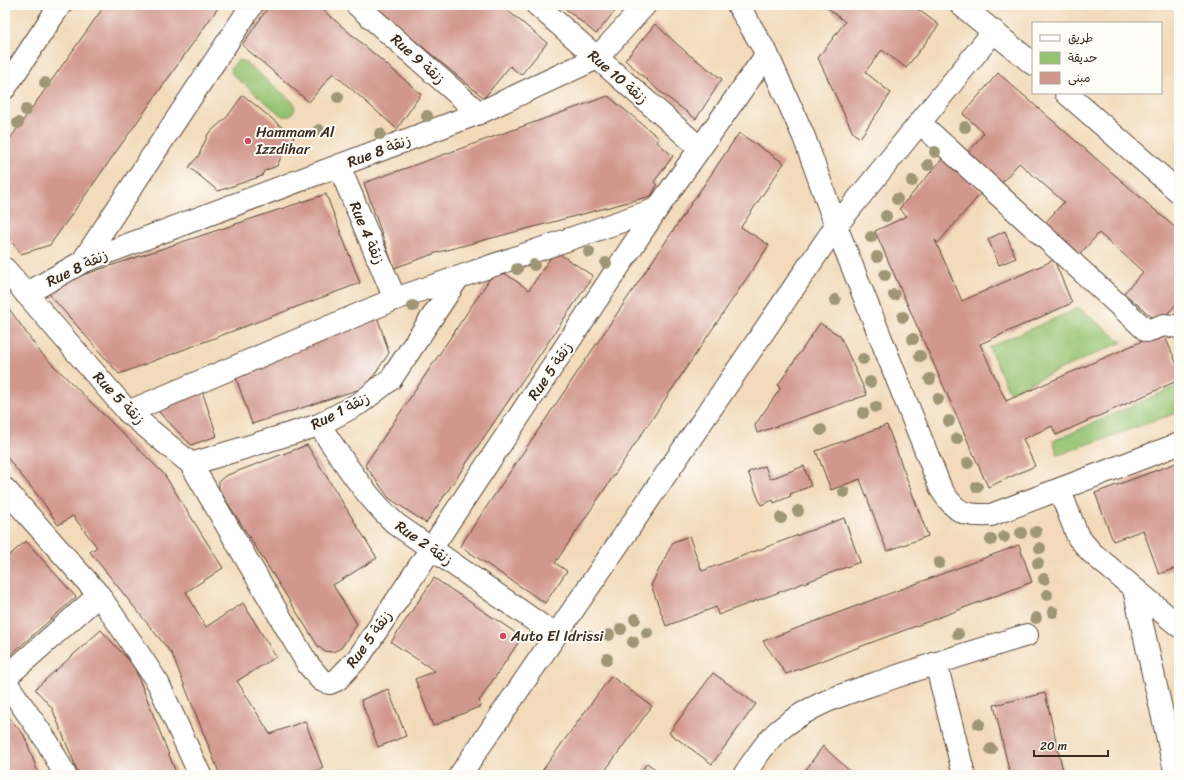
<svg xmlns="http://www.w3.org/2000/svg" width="1184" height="780" font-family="Sriracha,'Playpen Sans Arabic',sans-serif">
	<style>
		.green { fill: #95c270; stroke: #687647 }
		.building { fill: #d1978d }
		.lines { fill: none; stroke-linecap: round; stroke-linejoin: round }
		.minor-casing { stroke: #564435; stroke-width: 24 }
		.minor { stroke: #fff; stroke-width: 22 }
		.tree { fill: #9e9674 }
		.poi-dot { fill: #d1495b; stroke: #fdfcf7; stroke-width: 1.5 }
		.labels { text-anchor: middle; stroke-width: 4; stroke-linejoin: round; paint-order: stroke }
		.street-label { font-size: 15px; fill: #3b2a1e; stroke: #fdfcf7 }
		.poi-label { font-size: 15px; fill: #3b2a1e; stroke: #fdfcf7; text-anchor: start }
	</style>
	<rect width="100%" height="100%" fill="#fdfcf7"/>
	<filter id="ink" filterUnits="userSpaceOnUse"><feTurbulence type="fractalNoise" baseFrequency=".025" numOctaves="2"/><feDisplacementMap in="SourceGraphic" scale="8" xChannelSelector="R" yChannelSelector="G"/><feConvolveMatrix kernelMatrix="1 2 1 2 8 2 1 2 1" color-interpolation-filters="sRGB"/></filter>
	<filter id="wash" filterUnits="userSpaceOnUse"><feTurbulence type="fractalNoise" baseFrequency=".012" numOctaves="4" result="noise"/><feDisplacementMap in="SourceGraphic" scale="16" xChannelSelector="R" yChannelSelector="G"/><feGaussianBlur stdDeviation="0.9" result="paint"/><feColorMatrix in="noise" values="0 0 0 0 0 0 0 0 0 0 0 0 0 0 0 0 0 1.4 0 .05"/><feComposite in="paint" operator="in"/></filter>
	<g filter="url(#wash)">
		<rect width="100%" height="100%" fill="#f2daba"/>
		<!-- green -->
		<g class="green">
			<polygon points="238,60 244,61 294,103 295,110 289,116 282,116 232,74 231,68"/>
			<polygon points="1079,308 1122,342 1009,392 989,347"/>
			<polygon points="1179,385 1179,412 1058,455 1053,441"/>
		</g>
		<g id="blocks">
			<!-- building -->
			<g class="building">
				<polygon points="105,5 220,5 50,245 21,254 5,233 5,146"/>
				<polygon points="270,5 317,5 421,94 397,129 333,73 309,102 242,45"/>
				<polygon points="372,5 501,5 547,43 521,75 510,66 484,98"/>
				<polygon points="561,5 620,5 596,34"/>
				<polygon points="824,5 912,5 939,25 906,68 882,50 865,72 891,93 860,138 853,133 818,58 845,22"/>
				<polygon points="655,24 687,53 722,79 696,119 659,91 625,60"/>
				<polygon points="998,73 1179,231 1179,303 1178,302 1159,323 1124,293 1143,272 1121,252 1099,233 1080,254 1045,223 1064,202 1019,163 1000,185 966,155 984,133 963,114"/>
				<polygon points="243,95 294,137 284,150 277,166 264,171 262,176 218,191 189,167 199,155 208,134 227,117"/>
				<polygon points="608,96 659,138 657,142 673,156 654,182 657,185 651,196 439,252 394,268 364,183"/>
				<polygon points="739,133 784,163 741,227 769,245 555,563 567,571 545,603 460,546"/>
				<polygon points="943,158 982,192 938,243 935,240 962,301 1054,260 1072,303 980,344 1006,401 1163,332 1179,369 1179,380 1119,407 1056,435 1052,426 1023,439 1035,466 988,487 875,231 907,216 899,209"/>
				<polygon points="326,194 360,283 119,374 44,288"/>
				<polygon points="1005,231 1016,258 999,265 988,239"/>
				<polygon points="555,251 593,276 426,523 389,498 365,465 497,268 529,290"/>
				<polygon points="5,303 40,352 164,474 223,568 186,592 206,627 243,603 276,657 237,681 270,734 305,721 323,768 304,775 220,775 172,654 90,552 97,547 73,516 58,525 43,502 5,455"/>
				<polygon points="377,316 389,353 366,387 252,424 234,372"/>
				<polygon points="820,323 840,336 867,395 757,433 755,425 780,389 778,385"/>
				<polygon points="200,385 217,436 191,445 151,404"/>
				<polygon points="887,425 928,536 887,551 860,479 831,490 816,451"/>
				<polygon points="307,445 377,558 333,585 357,624 341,648 333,652 324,651 318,646 219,489 219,481 225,476"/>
				<polygon points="1179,462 1179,567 1159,574 1143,530 1113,541 1095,493"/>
				<polygon points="765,466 770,479 804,466 811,486 790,494 791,496 774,503 773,500 761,505 748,472"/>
				<polygon points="844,518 860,562 718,615 716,607 666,626 651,585 673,542 689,536 702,571"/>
				<polygon points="26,541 76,597 7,658 5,656 5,559"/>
				<polygon points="1019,545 1032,582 927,622 786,674 763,641"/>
				<polygon points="434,578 522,637 479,701 481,706 433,726 415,679 435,671 391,642"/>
				<polygon points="101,630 134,666 177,775 79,775 52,708 35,689"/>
				<polygon points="713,673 756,704 712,764 669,733"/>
				<polygon points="611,676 652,706 602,775 539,775"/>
				<polygon points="388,689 406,736 378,747 361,700"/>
				<polygon points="1045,693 1064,775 1010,775 994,705"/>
				<polygon points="5,713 24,735 39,775 5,775"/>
				<polygon points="823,746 854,775 802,775"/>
				<polygon points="647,763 663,775 639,775"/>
			</g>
		</g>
	</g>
	<g filter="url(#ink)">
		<use href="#blocks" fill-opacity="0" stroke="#564435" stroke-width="1"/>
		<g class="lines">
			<!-- minor casing -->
			<g class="minor-casing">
				<g id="minor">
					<polyline points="357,5 479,113"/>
					<polyline points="537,5 700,148"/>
					<path d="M738 5 767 54 804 137 836 226 941 489C956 513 963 516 991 515L1179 444"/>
					<polyline points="961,5 1033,64"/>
					<polyline points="5,88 60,5"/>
					<polyline points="1066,93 1179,192"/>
					<polyline points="920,123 1147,331 1164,325 1179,327"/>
					<polyline points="339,166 395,299"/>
					<polyline points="82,262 252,5"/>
					<polyline points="5,269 128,412 191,464 307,663 321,680 330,683 337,680 359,657 657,209 767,54"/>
					<polyline points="26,294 82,262 479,113 597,58 645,5"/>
					<polyline points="128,412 395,299 657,209"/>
					<path d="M319 425C343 460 365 496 396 524L555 635"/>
					<polyline points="191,464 319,425 360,403 391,379 458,278"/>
					<polyline points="5,489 99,595 131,642 158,683 200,775"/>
					<polyline points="1060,491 1078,537 1092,553 1179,626"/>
					<polyline points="1134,589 1176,775"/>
					<polyline points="936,663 964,775"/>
					<polyline points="5,678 99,595"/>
					<polyline points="5,681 48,743 65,775"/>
					<polyline points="460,775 836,226 994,31"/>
					<path d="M744 775C754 760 764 744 777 732 810 703 848 693 889 679 935 663 981 649 1027 635"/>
				</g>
			</g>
			<!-- minor -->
			<use href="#minor" class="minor"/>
		</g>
		<!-- trees -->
		<g class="tree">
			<circle cx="45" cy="83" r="6"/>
			<circle cx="338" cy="97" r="6"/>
			<circle cx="26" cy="110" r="6"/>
			<circle cx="427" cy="116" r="6"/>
			<circle cx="18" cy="123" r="6"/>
			<circle cx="965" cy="127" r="6"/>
			<circle cx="319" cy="130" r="6"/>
			<circle cx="380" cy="134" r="6"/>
			<circle cx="935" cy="152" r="6"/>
			<circle cx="928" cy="165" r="6"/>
			<circle cx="912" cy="181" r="6"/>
			<circle cx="897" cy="199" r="6"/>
			<circle cx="886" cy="216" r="6"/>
			<circle cx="871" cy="237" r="6"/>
			<circle cx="589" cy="252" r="6"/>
			<circle cx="877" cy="257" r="6"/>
			<circle cx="606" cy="263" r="6"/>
			<circle cx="534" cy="265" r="6"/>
			<circle cx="517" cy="269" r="6"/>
			<circle cx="885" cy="275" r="6"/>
			<circle cx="894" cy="295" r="6"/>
			<circle cx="835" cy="300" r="6"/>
			<circle cx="413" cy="306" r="6"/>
			<circle cx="903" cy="317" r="6"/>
			<circle cx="913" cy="339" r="6"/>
			<circle cx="920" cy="356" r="6"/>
			<circle cx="863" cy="359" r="6"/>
			<circle cx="930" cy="379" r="6"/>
			<circle cx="870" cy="382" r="6"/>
			<circle cx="938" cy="399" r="6"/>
			<circle cx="876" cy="407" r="6"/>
			<circle cx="863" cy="413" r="6"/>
			<circle cx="949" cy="421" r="6"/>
			<circle cx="821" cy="430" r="6"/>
			<circle cx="957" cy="439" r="6"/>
			<circle cx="968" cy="463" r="6"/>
			<circle cx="977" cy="487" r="6"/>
			<circle cx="844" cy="492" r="6"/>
			<circle cx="798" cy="511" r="6"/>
			<circle cx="781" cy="518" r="6"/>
			<circle cx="1036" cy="532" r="6"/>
			<circle cx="1021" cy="533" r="6"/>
			<circle cx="1004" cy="537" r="6"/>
			<circle cx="991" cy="540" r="6"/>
			<circle cx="1040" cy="548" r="6"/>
			<circle cx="939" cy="563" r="6"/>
			<circle cx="1038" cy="563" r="6"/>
			<circle cx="1044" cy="579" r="6"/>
			<circle cx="1047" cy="595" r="6"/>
			<circle cx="1053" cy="612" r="6"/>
			<circle cx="1036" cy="618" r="6"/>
			<circle cx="635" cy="619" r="6"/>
			<circle cx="621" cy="629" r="6"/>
			<circle cx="647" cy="633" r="6"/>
			<circle cx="958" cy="634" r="6"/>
			<circle cx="609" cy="635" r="6"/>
			<circle cx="588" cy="636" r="6"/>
			<circle cx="633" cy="642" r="6"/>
			<circle cx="607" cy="659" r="6"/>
			<circle cx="979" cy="724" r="6"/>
			<circle cx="991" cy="749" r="6"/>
		</g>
	</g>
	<!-- markers -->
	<g class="poi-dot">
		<circle cx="248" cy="141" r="4"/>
		<circle cx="503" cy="636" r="4"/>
	</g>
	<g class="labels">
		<!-- street labels -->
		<g class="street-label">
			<text transform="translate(418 59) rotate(42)" y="5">Rue 9 زنقة</text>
			<text transform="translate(618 77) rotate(41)" y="5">Rue 10 زنقة</text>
			<text transform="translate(379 151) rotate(-21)" y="5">Rue 8 زنقة</text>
			<text transform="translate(367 233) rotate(67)" y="5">Rue 4 زنقة</text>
			<text transform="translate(77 268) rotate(-26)" y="5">Rue 8 زنقة</text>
			<text transform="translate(550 371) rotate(-56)" y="5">Rue 5 زنقة</text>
			<text transform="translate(119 398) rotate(46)" y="5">Rue 5 زنقة</text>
			<text transform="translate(340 411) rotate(-27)" y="5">Rue 1 زنقة</text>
			<text transform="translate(424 543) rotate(35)" y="5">Rue 2 زنقة</text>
			<text transform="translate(369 639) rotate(-54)" y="5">Rue 5 زنقة</text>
		</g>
		<!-- poi labels -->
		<g class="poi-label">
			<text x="256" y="137">Hammam Al<tspan x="256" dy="17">Izzdihar</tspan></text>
			<text x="511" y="641">Auto El Idrissi</text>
		</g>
	</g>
	<!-- margin -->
	<rect width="1184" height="780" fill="none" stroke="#fdfcf7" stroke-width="20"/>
	<!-- legend -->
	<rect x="1032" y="22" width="130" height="72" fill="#fdfcf7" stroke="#afa8a0"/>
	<rect x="1040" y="35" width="20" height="6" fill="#ffffff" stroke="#afa8a0"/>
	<text x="1068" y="42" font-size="12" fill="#3b2a1e">طريق</text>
	<rect x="1040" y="52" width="20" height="12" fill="#95c270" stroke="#afa8a0"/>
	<text x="1068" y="62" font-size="12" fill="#3b2a1e">حديقة</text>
	<rect x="1040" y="72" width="20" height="12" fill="#d1978d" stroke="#afa8a0"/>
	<text x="1068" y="82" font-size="12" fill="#3b2a1e">مبنى</text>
	<!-- scale -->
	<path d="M1034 750v6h74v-6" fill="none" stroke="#3b2a1e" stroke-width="2"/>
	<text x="1040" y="750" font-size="12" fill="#3b2a1e" stroke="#fdfcf7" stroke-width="3" paint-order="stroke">20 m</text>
</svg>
